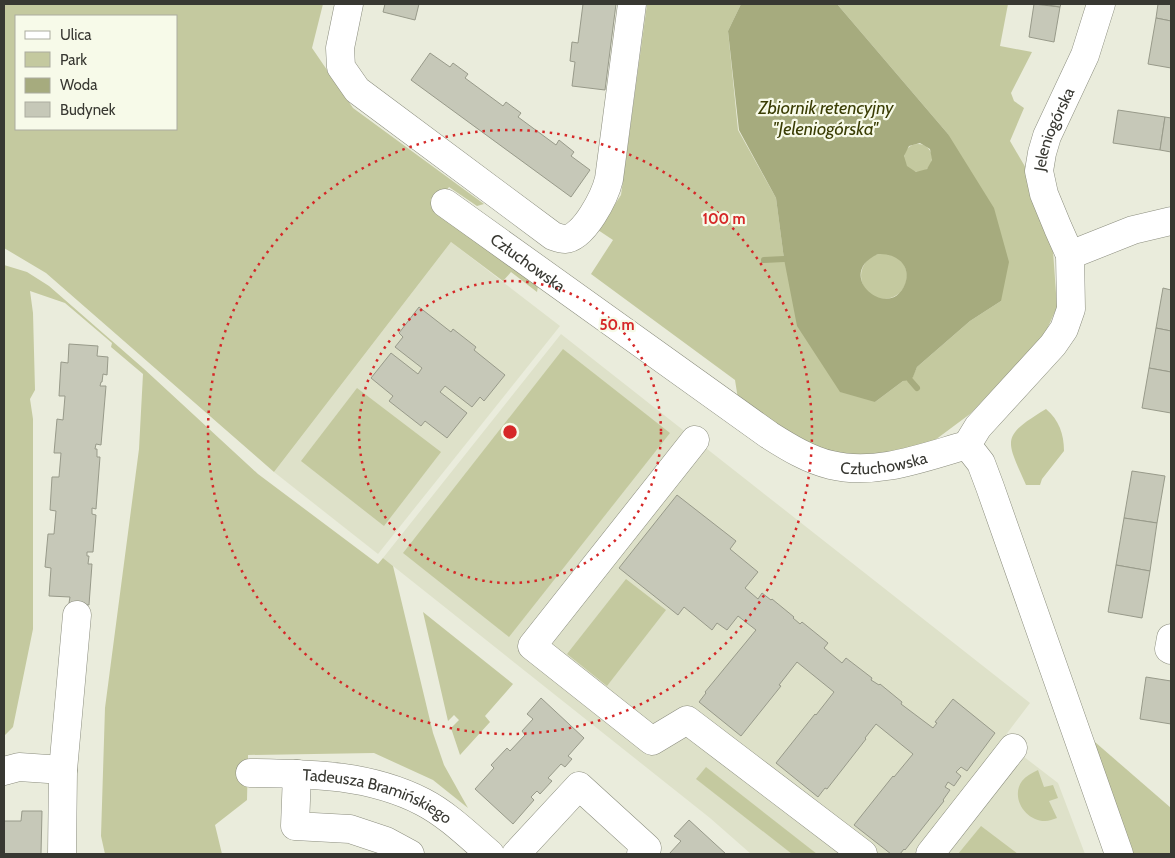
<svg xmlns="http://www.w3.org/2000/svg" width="1175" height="858" font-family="Cabin,sans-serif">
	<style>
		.built { fill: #dee1c9 }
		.green { fill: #c4c99f; fill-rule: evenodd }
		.water { fill: #a6ab7e; fill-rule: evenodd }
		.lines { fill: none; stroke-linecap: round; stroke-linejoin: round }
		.stream { stroke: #a6ab7e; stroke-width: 6 }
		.building { fill: #c6c8b8; stroke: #989a8a }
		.minor-casing { stroke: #8b8d7e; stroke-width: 29 }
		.minor { stroke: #fff; stroke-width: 28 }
		.ring { fill: none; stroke: #d62828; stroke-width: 2.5; stroke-dasharray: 2.5 5 }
		.labels { text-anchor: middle; stroke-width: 4.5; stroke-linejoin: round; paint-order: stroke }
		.street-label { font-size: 16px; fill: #383832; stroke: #f7fae9 }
		.water-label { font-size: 18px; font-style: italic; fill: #3a3d04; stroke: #f7fae9 }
		.centre { fill: #d62828; stroke: #f7fae9; stroke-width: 2.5 }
		.ring-label { font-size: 15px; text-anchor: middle; font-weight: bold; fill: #d62828; stroke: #f7fae9; stroke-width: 4.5; stroke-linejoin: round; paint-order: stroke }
	</style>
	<rect width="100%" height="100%" fill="#eaecdc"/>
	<!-- built -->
	<g class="built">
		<polygon points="451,242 560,326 378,554 274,472"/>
		<polygon points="561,334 1030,703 1002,740 1058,783 1085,854 751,854 710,818 383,558"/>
	</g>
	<!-- green -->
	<g class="green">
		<path d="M4 4H323L312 48 353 108 484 204 477 206 449 187 434 207 538 286 537 292 511 272 503 281 451 242 274 472 46 273 4 248ZM16 16H176V129H16Z"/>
		<polygon points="647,4 741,4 728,31 738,130 776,198 784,259 875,402 903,381 913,376 917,367 970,321 1001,301 948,134 837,4 1008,4 1000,46 1032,52 1011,93 1014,101 1024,108 1010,141 1027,170 1033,194 1053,251 1057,307 1044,336 970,414 931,443 880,456 840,454 809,444 738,399 735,380 591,274 613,240 598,230 621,195"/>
		<circle cx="918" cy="158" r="14"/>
		<circle cx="884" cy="276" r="23"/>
		<polygon points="4,265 27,272 49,286 143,368 258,474 378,564 383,558 393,566 433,733 444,765 468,808 433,780 374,753 248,755 247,800 215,825 222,854 105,854 101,836 105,708 139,449 143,374 111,347 112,343 65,303 30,291 33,313 35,390 30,399 33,419 33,629 13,727 4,736"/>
		<polygon points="563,349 670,433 509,637 403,553"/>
		<polygon points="357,388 441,452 384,526 301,461"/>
		<path d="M1046 409C1059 420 1064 434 1064 451L1042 479 1040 485H1026C1006 439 1000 437 1046 409Z"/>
		<polygon points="626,579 666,610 607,686 567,654"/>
		<polygon points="423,612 513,684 485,716 490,722 460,755 451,728 459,720 454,715 448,721"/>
		<polygon points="1088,736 1171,808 1171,854 1130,854"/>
		<polygon points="706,767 817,854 792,854 696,779"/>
		<path d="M1038 770 1044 787 1053 785 1058 798 1049 801 1057 818C1053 819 1049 821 1045 821 1026 821 1010 798 1022 781 1026 776 1032 773 1038 770Z"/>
		<polygon points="981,826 1018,854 958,854"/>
	</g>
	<!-- water -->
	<path class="water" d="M741 4H837L948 134 994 208 1009 262 1001 301 970 321 917 367 913 377 910 380 903 381 875 402 840 392 797 326 784 259 776 198 739 130 728 31ZM920 143 930 149 932 160 927 169 916 172 907 166 904 156 909 146ZM878 254C896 253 912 265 905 284 890 323 832 275 878 254Z"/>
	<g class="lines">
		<!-- stream -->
		<g class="stream">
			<polyline points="764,260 784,259"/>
			<polyline points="910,380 917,388"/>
		</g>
	</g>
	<!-- building -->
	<g class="building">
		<polygon points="385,4 419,4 415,20 383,12"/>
		<polygon points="583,4 616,4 605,90 572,86 575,62 570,61 572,42 578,43"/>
		<polygon points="1034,4 1060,7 1054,42 1029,37"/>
		<polygon points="1042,4 1061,4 1060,7"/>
		<polygon points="1158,4 1171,4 1171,21 1156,18"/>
		<polygon points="1156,18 1171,21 1171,68 1148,64"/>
		<polygon points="430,53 450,67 453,63 468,74 465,78 503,106 506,102 521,113 518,117 556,145 559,140 574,152 571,156 590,170 571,197 411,80"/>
		<polygon points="1118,110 1165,117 1160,150 1113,143"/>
		<polygon points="1165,117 1171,118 1171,152 1160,150"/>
		<polygon points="1163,288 1171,290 1171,331 1156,328"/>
		<polygon points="419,307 451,332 453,329 476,347 474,350 505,375 484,401 480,397 472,407 445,386 440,392 467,413 447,438 425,421 421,426 389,401 393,396 371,378 391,353 418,374 422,368 395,347 403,337 399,333"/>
		<polygon points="1156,328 1171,331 1171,372 1149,368"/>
		<polygon points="69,344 98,346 97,356 108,357 107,375 103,374 102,382 101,382 100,386 106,386 101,445 96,444 95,449 97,449 97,457 100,457 96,509 92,508 92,514 96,515 93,552 87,552 87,556 89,556 88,564 92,564 89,605 69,603 70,597 49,596 51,568 45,567 48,534 54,534 56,511 50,510 52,477 59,477 61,453 54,453 57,419 63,420 65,396 59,396 61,362 68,363"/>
		<polygon points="1149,368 1171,372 1171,413 1142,408"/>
		<polygon points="1132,471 1165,476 1157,523 1124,518"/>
		<polygon points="677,495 736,541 730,549 758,572 745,588 758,599 762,593 771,600 772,599 794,617 793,618 800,624 802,622 828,643 824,648 842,663 846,658 872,678 871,680 879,685 880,684 902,702 901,704 933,728 937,723 935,722 953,699 995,733 967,771 961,767 956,772 961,776 954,786 948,782 945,787 950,790 943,800 944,801 905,850 904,849 900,854 891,854 854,825 893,776 894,777 913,754 876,724 865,738 866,739 827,789 825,788 818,797 776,763 815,714 816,715 834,692 797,662 779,685 781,686 741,736 699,702 706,693 705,692 756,630 738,616 727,630 717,623 712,630 684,607 678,615 619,568"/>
		<polygon points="1124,518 1157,523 1150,571 1116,565"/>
		<polygon points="1116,565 1150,571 1142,618 1108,612"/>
		<polygon points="1146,677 1171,681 1171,724 1140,719"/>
		<polygon points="541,698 584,738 568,756 572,759 565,767 561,764 548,778 552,781 540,794 537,791 531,797 534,800 513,824 475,789 494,768 491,765 507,748 510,751 525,735 522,731 533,719 527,714"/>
		<polygon points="22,811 42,811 41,854 4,854 4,821 21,821"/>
		<polygon points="689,820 726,854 669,854 681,841 674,836"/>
	</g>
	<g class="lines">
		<!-- minor casing -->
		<g class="minor-casing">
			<g id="minor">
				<path d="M349 4 340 48 341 67 357 90 553 236C556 237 561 239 565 239 584 238 605 196 609 179L632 4"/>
				<path id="s1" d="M445 203 769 435C788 447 809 460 831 465 877 476 924 457 967 445"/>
				<polyline points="1070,255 1133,230 1171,221"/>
				<polyline points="695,440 532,646 652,741 687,720 863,854"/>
				<path id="s2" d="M967 445 978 427 1053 345 1064 329 1071 309 1070 255 1058 228 1044 194 1039 171 1042 153 1047 136 1085 55 1101 4"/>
				<polyline points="967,445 981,463 990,487 1119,854"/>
				<polyline points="1171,638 1169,649 1171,650"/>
				<polyline points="4,771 19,767 63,770"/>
				<path id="s3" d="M250 773C311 774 368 774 423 802 448 815 469 836 490 854"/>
				<polyline points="297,774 295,826 350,829 386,841 410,854"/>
				<polyline points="62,854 63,770 77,615"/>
				<polyline points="516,854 579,786 647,848 641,854"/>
				<polyline points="930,854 1013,748"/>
			</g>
		</g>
		<!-- minor -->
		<use href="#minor" class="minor"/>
	</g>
	<!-- distance rings -->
	<g class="ring">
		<circle cx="510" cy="432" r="151"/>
		<circle cx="510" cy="432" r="302"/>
	</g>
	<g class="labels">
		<!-- street labels -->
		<g class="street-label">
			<text dy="6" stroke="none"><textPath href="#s2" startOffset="361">Jeleniogórska</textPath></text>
			<text dy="6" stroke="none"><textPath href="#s1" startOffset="102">Człuchowska</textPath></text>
			<text dy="6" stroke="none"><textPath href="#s1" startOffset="521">Człuchowska</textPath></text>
			<text dy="6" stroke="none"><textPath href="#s3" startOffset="131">Tadeusza Bramińskiego</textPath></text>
		</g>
		<!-- water labels -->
		<g class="water-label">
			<text x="826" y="114">Zbiornik retencyjny<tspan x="826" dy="21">"Jeleniogórska"</tspan></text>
		</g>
	</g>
	<circle cx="510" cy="432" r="8" class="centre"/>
	<g class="ring-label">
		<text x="724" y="224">100 m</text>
		<text x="617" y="330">50 m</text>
	</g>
	<!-- border -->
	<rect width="1175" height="858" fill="none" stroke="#383832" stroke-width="10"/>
	<!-- legend -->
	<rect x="15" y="15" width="162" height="115" fill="#f7fae9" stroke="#abaca0"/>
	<rect x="25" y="31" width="25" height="8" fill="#ffffff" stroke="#abaca0"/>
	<text x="60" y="40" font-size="15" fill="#383832">Ulica</text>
	<rect x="25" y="52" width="25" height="15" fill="#c4c99f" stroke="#abaca0"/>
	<text x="60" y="65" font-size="15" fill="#383832">Park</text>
	<rect x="25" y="78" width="25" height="15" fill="#a6ab7e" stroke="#abaca0"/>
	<text x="60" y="90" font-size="15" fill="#383832">Woda</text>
	<rect x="25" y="102" width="25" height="15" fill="#c6c8b8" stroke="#abaca0"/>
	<text x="60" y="115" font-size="15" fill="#383832">Budynek</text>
</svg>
